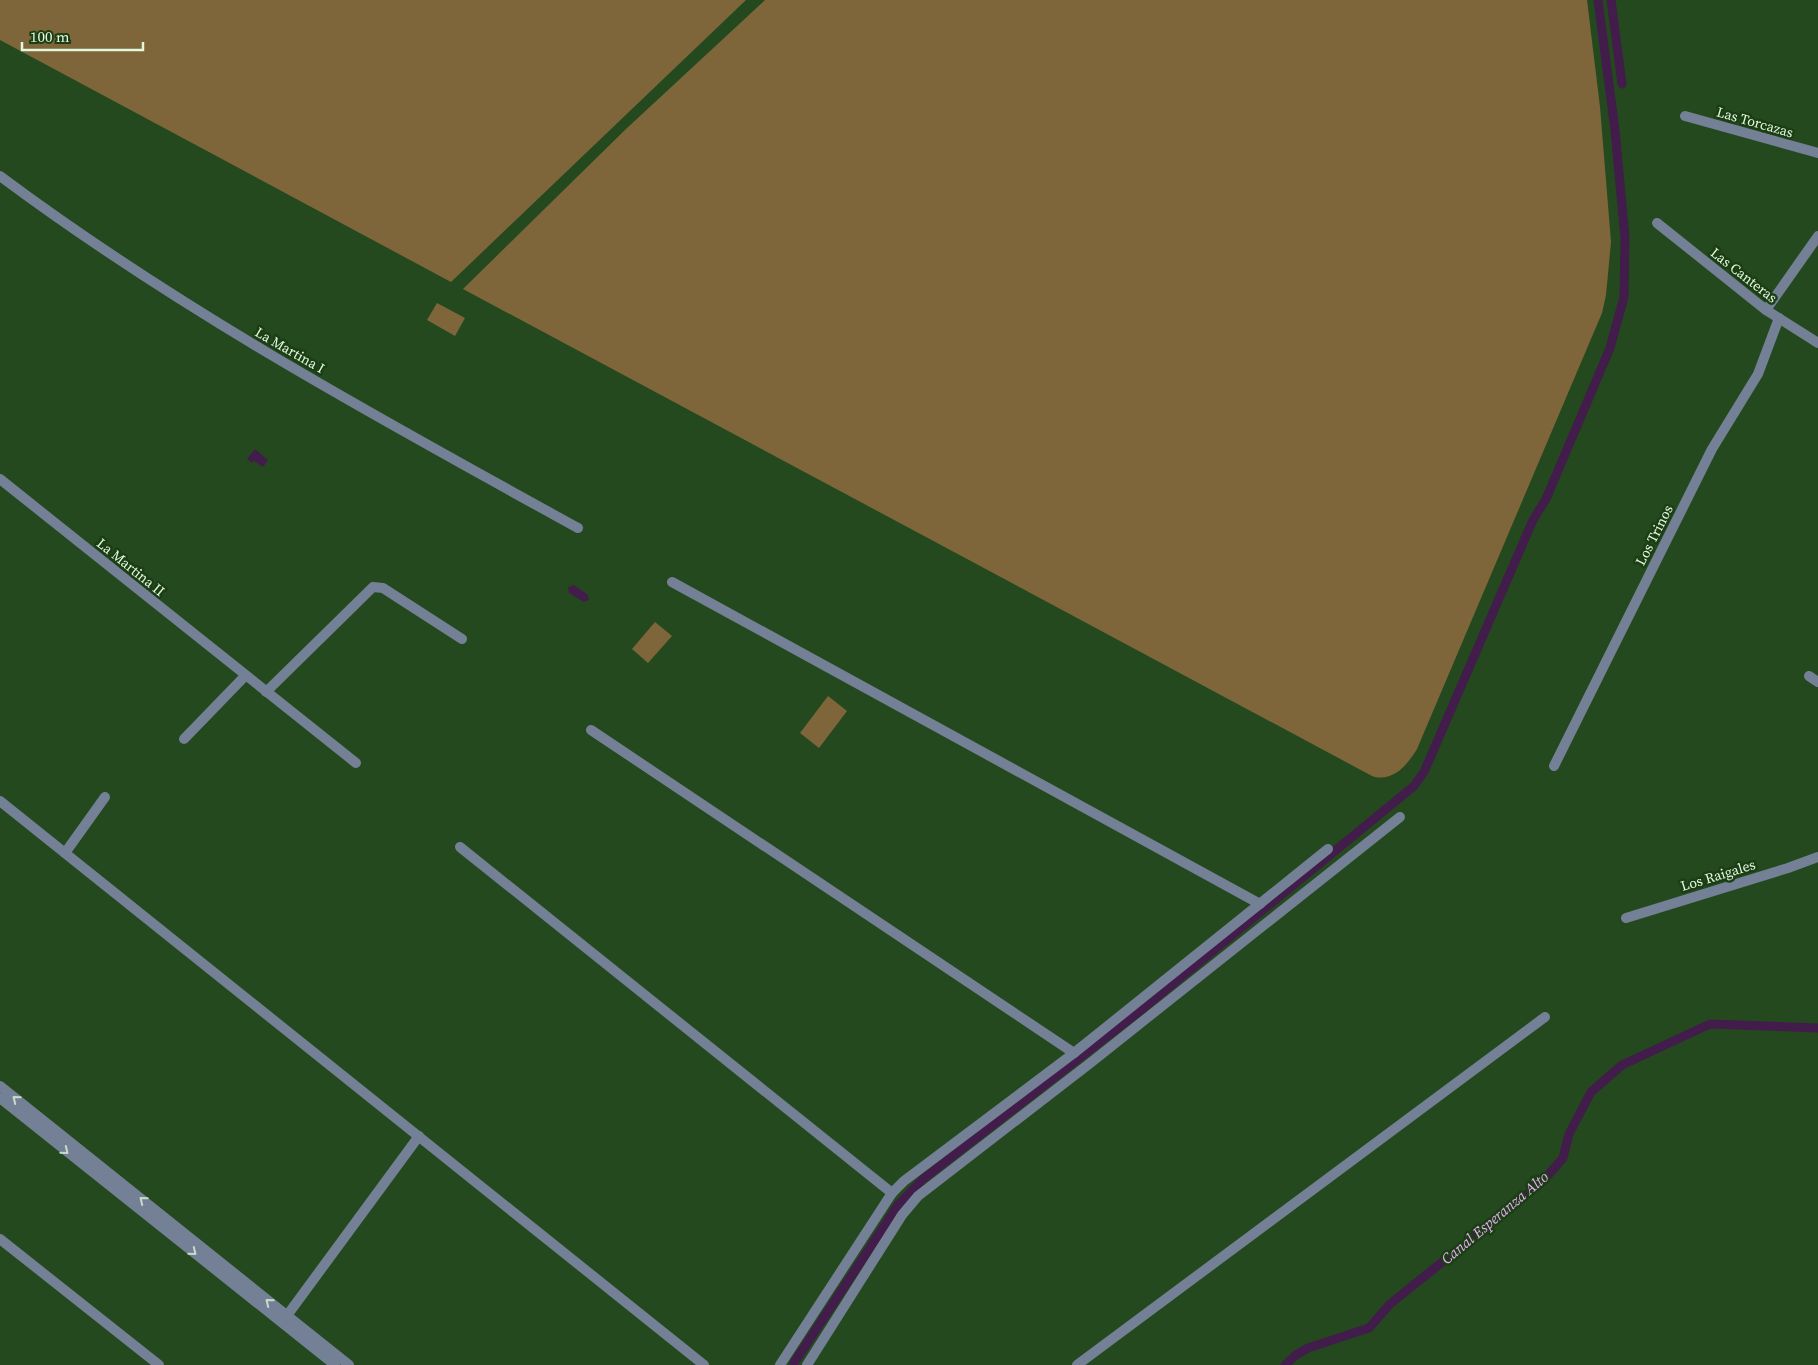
<svg xmlns="http://www.w3.org/2000/svg" width="1818" height="1365" font-family="'Source Serif 4',serif">
	<style>
		.green { fill: #7e663a }
		.water { fill: #421c4a }
		.lines { fill: none; stroke-linecap: round; stroke-linejoin: round }
		.canal { stroke: #421c4a; stroke-width: 9 }
		.minor { stroke: #738095; stroke-width: 10 }
		.oneway { stroke: #c7dacc }
		.labels { text-anchor: middle; stroke-width: 5; stroke-linejoin: round; paint-order: stroke }
		.street-label { font-size: 14px; fill: #e3f8df; stroke: #1b3e14 }
		.water-label { font-size: 15px; font-style: italic; fill: #eaacf7; stroke: #1b3e14 }
	</style>
	<rect width="100%" height="100%" fill="#25491f"/>
	<!-- green -->
	<g class="green">
		<polygon points="0,0 746,0 451,282 0,40"/>
		<path d="M765 0H1587L1600 107 1611 242 1606 295 1602 313 1417 749C1408 764 1393 783 1372 776L463 289 626 129Z"/>
		<polygon points="437,303 465,318 455,336 427,320"/>
		<polygon points="655,622 672,636 648,663 632,649"/>
		<polygon points="828,696 847,711 819,748 800,733"/>
	</g>
	<!-- water -->
	<g class="water">
		<polygon points="255,449 268,460 263,467 254,461 252,463 247,459"/>
		<polygon points="574,585 588,595 589,600 584,602 569,593 568,587"/>
	</g>
	<g class="lines">
		<!-- canal -->
		<g class="canal">
			<polyline points="1611,0 1622,84"/>
			<polyline points="794,1363 898,1205 923,1179 1136,1014 1414,786 1424,772 1533,520 1546,499 1610,348 1624,297 1625,238 1615,130 1598,0"/>
			<polyline points="1285,1365 1296,1355 1308,1348 1369,1328 1390,1304 1543,1181 1563,1158 1569,1134 1591,1092 1622,1065 1710,1024 1818,1028"/>
		</g>
		<!-- minor -->
		<g class="minor">
			<polyline points="1685,116 1818,153"/>
			<path d="M0 176C181 311 380 419 578 528"/>
			<polyline points="1657,223 1766,310 1818,343"/>
			<polyline points="1766,310 1818,236"/>
			<polyline points="0,479 356,763"/>
			<polyline points="672,582 1260,904"/>
			<polyline points="1809,676 1818,682"/>
			<polyline points="266,692 373,587 383,588 462,639"/>
			<polyline points="591,730 1074,1053"/>
			<polyline points="184,739 245,676"/>
			<polyline points="1554,766 1712,449 1758,374 1779,318"/>
			<polyline points="0,801 704,1365"/>
			<polyline points="460,847 892,1193"/>
			<polyline points="65,853 105,797"/>
			<polyline points="1626,918 1788,868 1818,857"/>
			<polyline points="0,1086 349,1365"/>
			<polyline points="0,1098 335,1365"/>
			<polyline points="0,1239 159,1365"/>
			<polyline points="283,1321 419,1136"/>
			<polyline points="780,1365 892,1193 904,1181 1074,1053 1328,849"/>
			<polyline points="807,1365 902,1215 918,1196 1089,1064 1400,817"/>
			<polyline points="1077,1365 1545,1017"/>
		</g>
	</g>
	<!-- one-way arrows -->
	<defs><path id="oneway-chevron" d="M-2-3.5L2.5 0L-2 3.5" fill="none" stroke-width="1.6" stroke-linecap="round" stroke-linejoin="round" transform="scale(1.25)"/></defs>
	<g class="oneway">
		<use href="#oneway-chevron" transform="translate(16 1099) rotate(-141)"/>
		<use href="#oneway-chevron" transform="translate(65 1151) rotate(39)"/>
		<use href="#oneway-chevron" transform="translate(143 1200) rotate(-141)"/>
		<use href="#oneway-chevron" transform="translate(193 1252) rotate(39)"/>
		<use href="#oneway-chevron" transform="translate(269 1302) rotate(-141)"/>
	</g>
	<g class="labels">
		<!-- street labels -->
		<g class="street-label">
			<text transform="translate(1755 122) rotate(16)" y="5">Las Torcazas</text>
			<text transform="translate(1744 275) rotate(38)" y="5">Las Canteras</text>
			<text transform="translate(290 350) rotate(30)" y="5">La Martina I</text>
			<text transform="translate(1654 535) rotate(-63)" y="5">Los Trinos</text>
			<text transform="translate(131 567) rotate(39)" y="5">La Martina II</text>
			<text transform="translate(1718 875) rotate(-17)" y="5">Los Raigales</text>
		</g>
		<!-- water labels -->
		<g class="water-label">
			<text transform="translate(1495 1218) rotate(-40)" y="5">Canal Esperanza Alto</text>
		</g>
	</g>
	<!-- scale -->
	<path d="M22 42v8h121v-8" fill="none" stroke="#e3f8df" stroke-width="2.5"/>
	<text x="30" y="42" font-size="15" fill="#e3f8df" stroke="#1b3e14" stroke-width="4" paint-order="stroke">100 m</text>
</svg>
